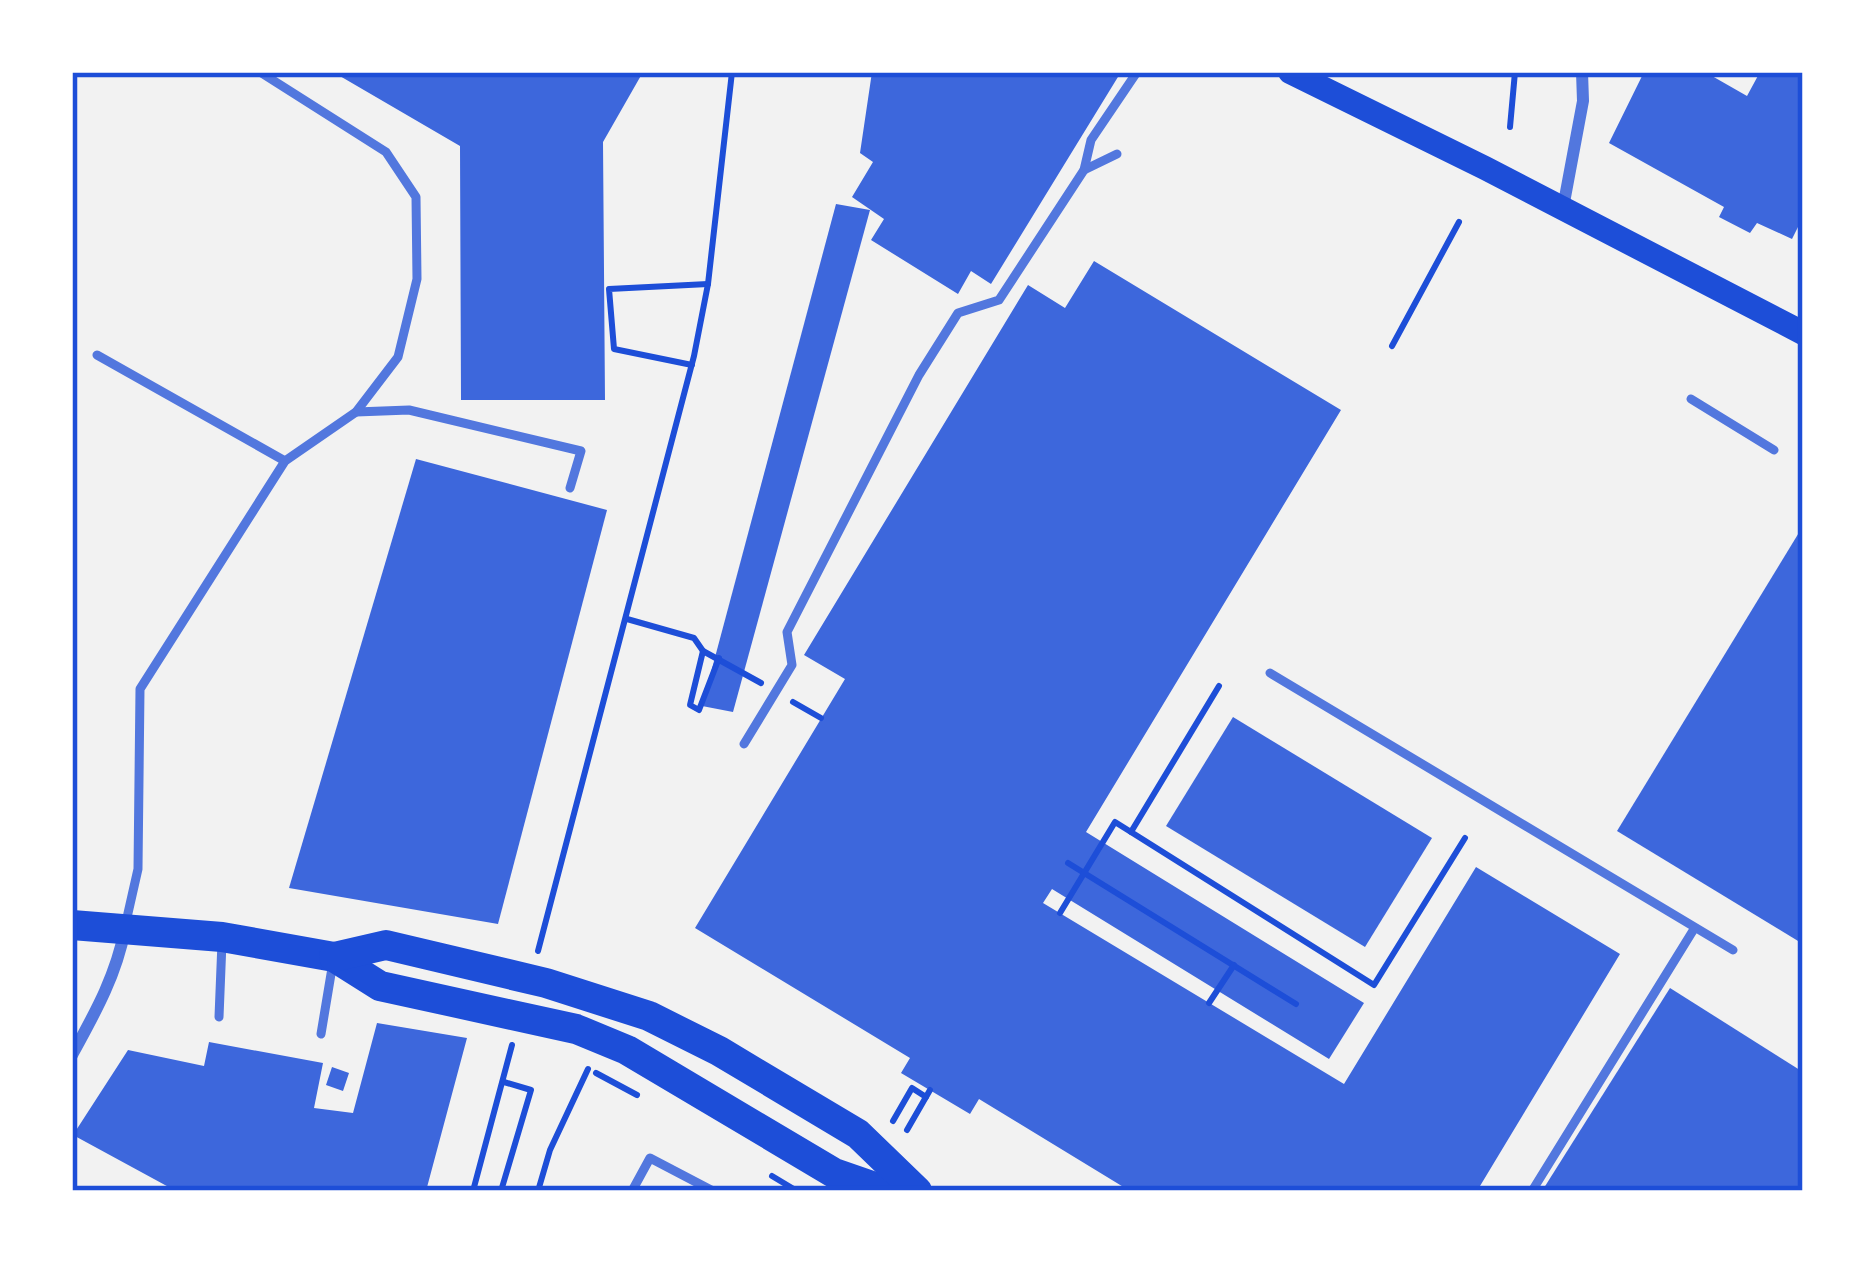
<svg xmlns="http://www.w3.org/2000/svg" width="1875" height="1263" font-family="'PT Sans',sans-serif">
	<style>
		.building { fill: #3d67dc }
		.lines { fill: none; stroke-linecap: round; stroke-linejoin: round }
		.path { stroke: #1d4ed8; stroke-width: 6 }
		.service { stroke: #5277de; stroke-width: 9 }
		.minor { stroke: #5277de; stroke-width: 12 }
		.secondary { stroke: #1d4ed8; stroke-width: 24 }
		.trunk { stroke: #1d4ed8; stroke-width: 30 }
		.neatline { fill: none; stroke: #1d4ed8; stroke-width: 4.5 }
	</style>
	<rect width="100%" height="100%" fill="#f2f2f2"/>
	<!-- building -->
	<g class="building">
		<polygon points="333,72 643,72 603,142 605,400 461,400 460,146"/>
		<polygon points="872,72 1121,72 991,284 971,271 958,294 871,240 884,219 852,197 873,162 860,153"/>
		<polygon points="1644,72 1705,72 1747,96 1760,72 1803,72 1803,217 1792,239 1757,223 1750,233 1719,217 1724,207 1609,143"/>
		<polygon points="836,204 870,210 733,712 702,706"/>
		<polygon points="1094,261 1341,410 1086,832 1364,1003 1329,1059 1052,889 1043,903 1344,1084 1476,867 1620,954 1477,1191 1130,1191 979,1099 970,1114 901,1073 910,1058 695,928 845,679 804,655 1028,285 1065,308"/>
		<polygon points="416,459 607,510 498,924 289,888"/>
		<polygon points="1803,526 1803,944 1617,831"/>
		<polygon points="1233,717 1432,838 1365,947 1166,826"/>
		<polygon points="1670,988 1803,1072 1803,1191 1542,1191"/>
		<polygon points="377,1023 467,1038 426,1191 176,1191 73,1135 128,1050 204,1066 209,1042 323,1063 314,1108 353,1113"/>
		<polygon points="332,1067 349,1073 343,1091 326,1085"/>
	</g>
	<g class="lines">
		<!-- path -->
		<g class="path">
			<polyline points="1510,127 1515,72"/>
			<polyline points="1392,346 1459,222"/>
			<polyline points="692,365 614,349 609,289 708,284"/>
			<polyline points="627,619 694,638 703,651 761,683"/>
			<polyline points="703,651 690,705 699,710 719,658"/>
			<polyline points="1219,686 1131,832 1374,985 1465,838"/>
			<polyline points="793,702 821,718"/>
			<polyline points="1068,863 1296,1004"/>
			<polyline points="1060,913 1115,822 1131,832"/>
			<polyline points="538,951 694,356 708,284 732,72"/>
			<polyline points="1209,1003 1234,965"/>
			<polyline points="596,1073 637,1095"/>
			<polyline points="893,1121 912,1088 926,1097"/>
			<polyline points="907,1130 930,1090"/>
			<polyline points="772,1176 797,1191"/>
			<polyline points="473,1191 512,1045"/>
			<polyline points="501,1191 531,1090 504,1082"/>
			<polyline points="538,1191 550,1150 588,1069"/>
		</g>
		<!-- service -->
		<g class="service">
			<polyline points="1084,170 1117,154"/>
			<polyline points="97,355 285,461"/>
			<polyline points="1691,399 1774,450"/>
			<polyline points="356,412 409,410 581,451 570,488"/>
			<polyline points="1270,673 1733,950"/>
			<polyline points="744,744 792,665 787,632 919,375 958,313 999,300 1084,170 1091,140 1137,72"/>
			<polyline points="126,922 138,869 140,689 285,461 356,412 398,357 417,279 416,197 386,152 260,72"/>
			<polyline points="219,1017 222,942"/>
			<polyline points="321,1034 333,962"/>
			<polyline points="632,1191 650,1158 713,1191"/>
			<polyline points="1532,1191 1694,929"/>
		</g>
		<!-- minor -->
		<g class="minor">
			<polyline points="1563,208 1583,101 1582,72"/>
			<path d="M72 1055C95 1013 116 976 125 929"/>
		</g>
		<!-- secondary -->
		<polyline class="secondary" points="1290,72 1485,168 1803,333"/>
		<!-- trunk -->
		<g class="trunk">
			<polyline points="72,925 222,937 334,957 380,986 576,1029 627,1050 834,1173 886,1191"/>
			<polyline points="334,957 386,945 546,983 649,1016 719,1051 858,1134 917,1191"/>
		</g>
	</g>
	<!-- border -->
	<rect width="1875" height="1263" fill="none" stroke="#ffffff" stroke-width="150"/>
	<rect x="75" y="75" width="1725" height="1113" class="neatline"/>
</svg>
